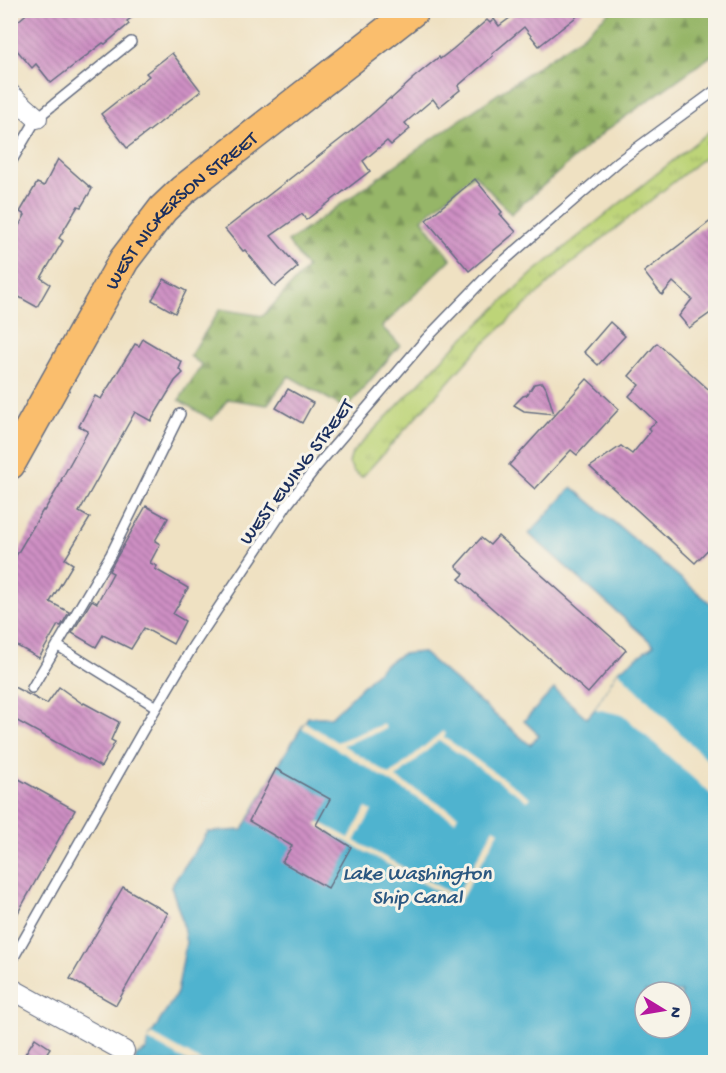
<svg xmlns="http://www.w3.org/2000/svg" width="726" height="1073" font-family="'Gochi Hand',sans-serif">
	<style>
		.grass { fill: url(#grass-tufts); stroke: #6c826b; stroke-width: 1.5 }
		.forest { fill: url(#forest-firs); stroke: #587263; stroke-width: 1.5 }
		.water { fill: #50b3cf; stroke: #367196; stroke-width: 1.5; fill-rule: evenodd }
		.pier { fill: #efe1c2 }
		.building { fill: url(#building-back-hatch) }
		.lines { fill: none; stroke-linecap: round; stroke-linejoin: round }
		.service-casing { stroke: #656d81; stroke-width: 12 }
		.minor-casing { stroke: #656d81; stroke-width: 22 }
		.primary-casing { stroke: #656d81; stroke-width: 33 }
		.service { stroke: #fff; stroke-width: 9 }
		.minor { stroke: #fff; stroke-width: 20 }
		.primary { stroke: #fabe6d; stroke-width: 30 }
		.labels { text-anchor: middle; stroke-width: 6; stroke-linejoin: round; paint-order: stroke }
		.street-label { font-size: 20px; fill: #1b2f5e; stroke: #f7f3e8 }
		.water-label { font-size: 21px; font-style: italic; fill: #2b5780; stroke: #f7f3e8 }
	</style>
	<defs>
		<pattern id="grass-tufts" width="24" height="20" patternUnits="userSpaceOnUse" patternTransform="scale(1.5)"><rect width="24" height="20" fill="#bdd478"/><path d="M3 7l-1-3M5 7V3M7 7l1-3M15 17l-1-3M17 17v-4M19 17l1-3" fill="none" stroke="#a2b66a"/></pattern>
		<pattern id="forest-firs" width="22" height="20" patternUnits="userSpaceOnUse" patternTransform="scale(1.5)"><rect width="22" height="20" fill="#96b668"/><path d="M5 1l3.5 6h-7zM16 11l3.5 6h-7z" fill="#7a9459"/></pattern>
		<pattern id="building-back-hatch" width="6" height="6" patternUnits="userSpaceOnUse" patternTransform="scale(1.5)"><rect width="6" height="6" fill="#ce8fc3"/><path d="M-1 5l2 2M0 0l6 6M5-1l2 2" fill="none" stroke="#a675a2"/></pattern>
	</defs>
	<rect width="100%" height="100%" fill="#f7f3e8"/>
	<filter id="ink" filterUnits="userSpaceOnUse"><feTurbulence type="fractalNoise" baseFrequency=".0167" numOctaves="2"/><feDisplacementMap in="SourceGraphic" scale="12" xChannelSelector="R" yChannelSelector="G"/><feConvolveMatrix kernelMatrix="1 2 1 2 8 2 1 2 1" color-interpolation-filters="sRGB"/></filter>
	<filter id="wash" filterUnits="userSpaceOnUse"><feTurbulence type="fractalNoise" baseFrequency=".008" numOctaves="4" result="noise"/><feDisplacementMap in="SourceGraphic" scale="24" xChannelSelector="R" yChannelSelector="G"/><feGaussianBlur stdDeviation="1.35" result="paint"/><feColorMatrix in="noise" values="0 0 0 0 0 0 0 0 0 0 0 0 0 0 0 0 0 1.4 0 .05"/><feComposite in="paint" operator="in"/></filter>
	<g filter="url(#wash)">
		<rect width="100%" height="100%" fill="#efe1c2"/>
		<!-- grass -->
		<polygon class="grass" points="715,127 715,149 561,272 478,349 362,477 354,472 349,463 352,453 451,350 534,272"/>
		<!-- forest -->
		<polygon class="forest" points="612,10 715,11 715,53 604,132 511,214 474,174 422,219 451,259 382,327 400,345 346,409 289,376 267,405 228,399 212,420 179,400 202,365 190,356 220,309 263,316 307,268 288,242 435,137 582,36"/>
		<!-- water -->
		<path class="water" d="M572 487 715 607V1062H135L136 1056 147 1050 148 1040 177 993 186 943 182 920 171 886 208 832 243 830 277 767 308 717H331L385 664 402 654 422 652 530 745 539 735 524 721 554 689 587 718 595 709 618 671 654 645 529 534ZM645 992H681V1028H645Z"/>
		<!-- pier -->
		<g class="pier">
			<polygon points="618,671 715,768 715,798 623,715 595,709"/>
			<polygon points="305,722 337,742 384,724 386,729 343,745 390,775 443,731 446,734 444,737 531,798 527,801 439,740 396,778 458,815 455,821 302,728"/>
			<polygon points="264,792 349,838 366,808 372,811 355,841 456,896 494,828 499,831 459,903 262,796"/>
			<polygon points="152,1034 203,1062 188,1062 148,1040"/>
		</g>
		<g id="blocks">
			<!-- building -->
			<g class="building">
				<polygon points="31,10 143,10 127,21 129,24 105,44 103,43 51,83 36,64 32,68 10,42 10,28"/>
				<polygon points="512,10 585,10 539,46 524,27 492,54 493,56 458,86 460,90 439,107 433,99 405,123 410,129 391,145 387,141 363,161 370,171 306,220 302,214 271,236 298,267 275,287 245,250 243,251 225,229 364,121 390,98 391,99 412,80 412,79 439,57 440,59 453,49 487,20 490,23 494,19 499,26 515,14"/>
				<polygon points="172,53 201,91 127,148 101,114 149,76 146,73"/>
				<polygon points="58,159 92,189 81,207 78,206 59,238 63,241 41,278 50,284 37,307 10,292 10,242 25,215 20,212 37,183 44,186"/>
				<polygon points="475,179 502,212 500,214 516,232 469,271 426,220"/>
				<polygon points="716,217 716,309 689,328 679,316 692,299 673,282 662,295 644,272"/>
				<polygon points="164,279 186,291 175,313 152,300"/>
				<polygon points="610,322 625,336 598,365 584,352"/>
				<polygon points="143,339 182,362 179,369 183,373 175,381 151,421 135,412 79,512 90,518 65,559 73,564 50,602 69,612 61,626 58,625 39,658 10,642 10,566 43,510 44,511 62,481 61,480 88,431 79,426 95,396 101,399 135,344 139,346"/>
				<polygon points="657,343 716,396 716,541 695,563 590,467 621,446 632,454 651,431 648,428 656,422 629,396 639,385 629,376"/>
				<polygon points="587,379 619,409 577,455 571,450 535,489 509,465"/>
				<polygon points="539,383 543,383 546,388 554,414 524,411 514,405 523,396 527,395 534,384"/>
				<polygon points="288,389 313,403 302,423 276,408"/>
				<polygon points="146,506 168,518 155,541 160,544 150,563 157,566 155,569 188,588 173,614 185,621 173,644 144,628 131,649 103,635 96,647 72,633 92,600 97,603 113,573 109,571"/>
				<polygon points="498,536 626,650 588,693 459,579 464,574 456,566 481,538 490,545"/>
				<polygon points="10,685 47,704 59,687 83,704 84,703 119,722 111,740 115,742 101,767 10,717"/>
				<polygon points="276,769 330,799 316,825 351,847 328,888 282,862 292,846 249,821"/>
				<polygon points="10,774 75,810 10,927"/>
				<polygon points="123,887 168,913 116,1005 70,979"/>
				<polygon points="35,1038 50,1048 41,1062 20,1062"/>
			</g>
		</g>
	</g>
	<g filter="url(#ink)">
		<use href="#blocks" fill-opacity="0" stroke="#656d81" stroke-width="1.5"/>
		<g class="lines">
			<!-- service casing -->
			<g class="service-casing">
				<g id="service">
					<polyline points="10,164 37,118 131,42"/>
					<polyline points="58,646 156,707"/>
					<polyline points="32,688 111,554 180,414"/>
					<polyline points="10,964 146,725 193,646 287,505 317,466 426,339 490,273 619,161 716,90"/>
				</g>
			</g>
			<!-- minor casing -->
			<g class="minor-casing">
				<g id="minor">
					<polyline points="10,94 37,118"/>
					<polyline points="10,988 124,1051"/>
				</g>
			</g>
			<!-- primary casing -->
			<g class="primary-casing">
				<g id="primary">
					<path id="s1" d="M10 464 124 260 163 209 183 190 414 10"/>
				</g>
			</g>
			<!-- service -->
			<use href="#service" class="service"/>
			<!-- minor -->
			<use href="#minor" class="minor"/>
			<!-- primary -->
			<use href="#primary" class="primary"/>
		</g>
	</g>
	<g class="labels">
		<!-- street labels -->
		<g class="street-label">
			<text dy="7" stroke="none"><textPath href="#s1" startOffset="309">WEST NICKERSON STREET</textPath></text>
			<text transform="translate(295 471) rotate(-53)" y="7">WEST EWING STREET</text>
		</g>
		<!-- water labels -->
		<g class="water-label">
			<text x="417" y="879">Lake Washington<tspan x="417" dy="24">Ship Canal</tspan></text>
		</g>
	</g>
	<!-- margin -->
	<rect width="726" height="1073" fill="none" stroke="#f7f3e8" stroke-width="36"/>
	<!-- north arrow -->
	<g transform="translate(663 1010) rotate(101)"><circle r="28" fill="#f7f3e8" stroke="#9fa5b1" stroke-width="1.5"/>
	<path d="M0-4.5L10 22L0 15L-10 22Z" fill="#b5179e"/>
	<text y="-9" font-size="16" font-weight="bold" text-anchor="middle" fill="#1b2f5e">N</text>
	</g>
</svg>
